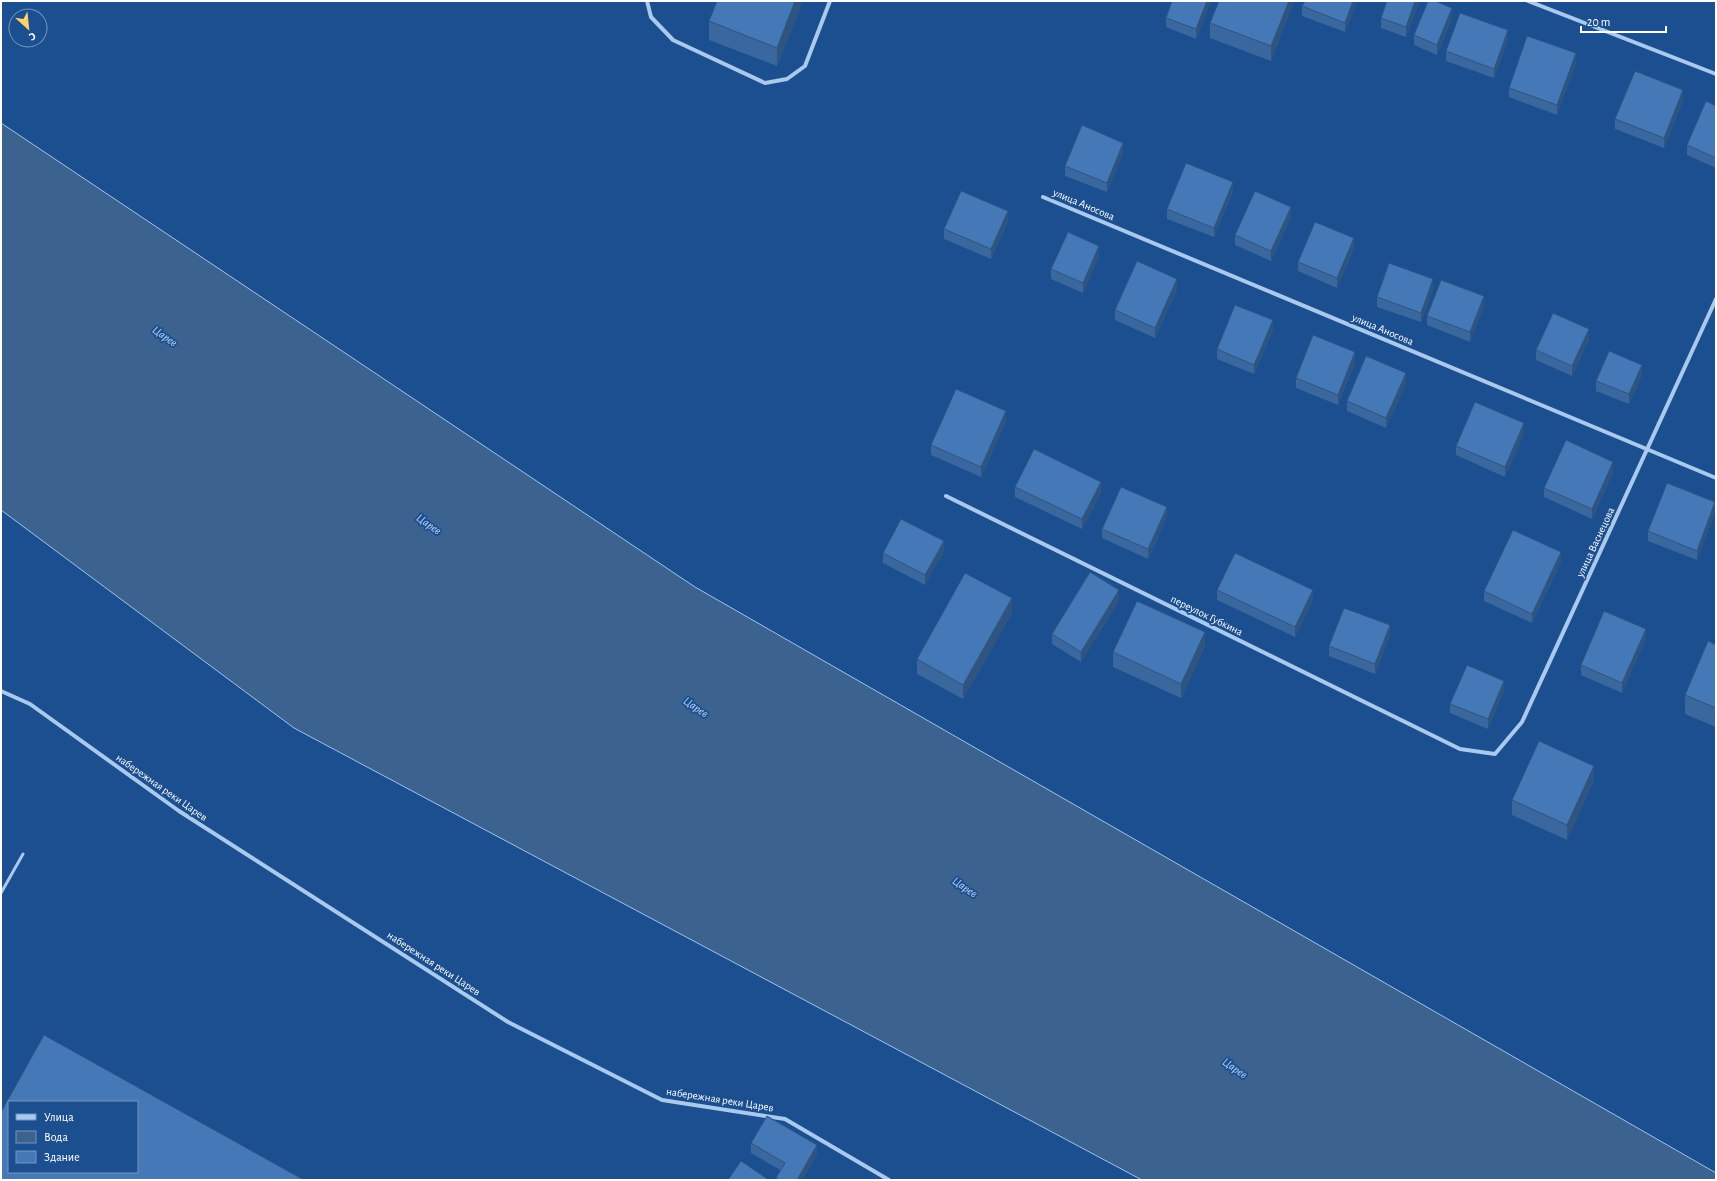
<svg xmlns="http://www.w3.org/2000/svg" width="1717" height="1181" font-family="'Alegreya Sans',sans-serif">
	<style>
		.water { fill: #3c6290; stroke: #9cc4f0 }
		.lines { fill: none; stroke-linecap: round; stroke-linejoin: round }
		.service { stroke: #a9c9ee; stroke-width: 3 }
		.minor { stroke: #a9c9ee; stroke-width: 4 }
		.wall { fill: #3a679d }
		.shaded-wall { fill: #305480 }
		.building { fill: #4478b7; stroke: #305480; fill-rule: evenodd }
		.labels { text-anchor: middle; stroke-width: 3.5; stroke-linejoin: round; paint-order: stroke }
		.street-label { font-size: 11px; fill: #fff; stroke: #1b4f8f }
		.water-label { font-size: 12px; font-style: italic; fill: #b5d3f5; stroke: #1b4f8f }
	</style>
	<rect width="100%" height="100%" fill="#1b4f8f"/>
	<!-- water -->
	<polygon class="water" points="1,123 695,587 1716,1173 1716,1180 1142,1180 294,728 1,510"/>
	<g class="lines">
		<!-- service -->
		<polyline class="service" points="1,893 23,854"/>
		<!-- minor -->
		<g class="minor">
			<polyline points="647,1 651,17 673,40 765,83 787,79 805,66 830,1"/>
			<polyline points="1528,1 1716,74"/>
			<polyline points="1043,197 1716,478"/>
			<polyline points="946,496 1460,749 1495,754 1522,722 1716,299"/>
			<polyline points="1,691 30,704 179,811 508,1022 662,1100 785,1119 889,1180"/>
		</g>
	</g>
	<!-- wall -->
	<g class="wall">
		<polygon points="803,1 777,66 709,40 709,21"/>
		<polygon points="1172,1 1211,1 1196,39 1166,27 1166,18"/>
		<polygon points="1294,1 1271,61 1210,38 1210,23"/>
		<polygon points="1305,1 1357,1 1345,32 1302,16 1302,6"/>
		<polygon points="1387,1 1419,1 1406,37 1381,28 1381,18"/>
		<polygon points="1452,18 1437,55 1414,45 1414,35"/>
		<polygon points="1508,40 1494,78 1446,61 1446,51"/>
		<polygon points="1576,63 1557,115 1509,97 1509,88"/>
		<polygon points="1683,100 1664,148 1615,129 1615,119"/>
		<polygon points="1716,106 1716,168 1687,155 1687,145"/>
		<polygon points="1123,153 1107,192 1065,176 1065,166"/>
		<polygon points="1233,191 1214,237 1167,219 1167,209"/>
		<polygon points="1291,217 1271,261 1235,245 1235,235"/>
		<polygon points="1008,221 991,259 944,239 944,229"/>
		<polygon points="1354,248 1337,288 1298,271 1298,262"/>
		<polygon points="1099,256 1083,293 1051,279 1051,269"/>
		<polygon points="1177,289 1155,338 1115,320 1115,310"/>
		<polygon points="1433,289 1421,322 1377,307 1377,297"/>
		<polygon points="1484,306 1470,342 1427,325 1427,316"/>
		<polygon points="1273,330 1254,374 1217,359 1217,349"/>
		<polygon points="1589,339 1572,376 1536,360 1536,350"/>
		<polygon points="1355,362 1338,405 1296,388 1296,378"/>
		<polygon points="1642,375 1629,404 1596,391 1596,381"/>
		<polygon points="1406,383 1386,428 1347,411 1347,401"/>
		<polygon points="1006,421 981,477 931,455 931,445"/>
		<polygon points="1524,433 1505,477 1456,455 1456,446"/>
		<polygon points="1613,472 1592,519 1544,497 1544,488"/>
		<polygon points="1015,487 1101,492 1082,529 1015,497"/>
		<polygon points="1715,512 1697,560 1648,541 1648,531"/>
		<polygon points="1167,517 1148,559 1102,538 1102,529"/>
		<polygon points="944,551 925,585 883,563 883,553"/>
		<polygon points="1561,562 1532,623 1484,601 1484,591"/>
		<polygon points="1217,590 1313,600 1295,637 1217,600"/>
		<polygon points="1119,600 1081,662 1052,644 1052,634"/>
		<polygon points="1012,613 963,699 917,674 917,659"/>
		<polygon points="1390,635 1375,674 1329,656 1329,646"/>
		<polygon points="1646,638 1622,693 1581,675 1581,665"/>
		<polygon points="1716,645 1716,727 1685,714 1685,695"/>
		<polygon points="1205,646 1181,698 1113,667 1113,652"/>
		<polygon points="1504,691 1488,729 1450,713 1450,704"/>
		<polygon points="1594,780 1567,840 1512,815 1512,800"/>
		<polygon points="751,1143 817,1155 802,1180 776,1180 776,1178 780,1170 751,1153"/>
	</g>
	<!-- shaded-wall -->
	<g class="shaded-wall">
		<polygon points="795,1 803,1 777,66 777,48"/>
		<polygon points="1207,1 1211,1 1196,39 1196,29"/>
		<polygon points="1289,1 1294,1 1271,61 1271,46"/>
		<polygon points="1353,1 1357,1 1345,32 1345,23"/>
		<polygon points="1415,1 1419,1 1406,37 1406,27"/>
		<polygon points="1452,8 1452,18 1437,55 1437,45"/>
		<polygon points="1508,30 1508,40 1494,78 1494,69"/>
		<polygon points="1576,53 1576,63 1557,115 1557,105"/>
		<polygon points="1683,90 1683,100 1664,148 1664,138"/>
		<polygon points="1123,143 1123,153 1107,192 1107,183"/>
		<polygon points="1233,182 1233,191 1214,237 1214,228"/>
		<polygon points="1291,207 1291,217 1271,261 1271,251"/>
		<polygon points="1008,211 1008,221 991,259 991,249"/>
		<polygon points="1354,238 1354,248 1337,288 1337,278"/>
		<polygon points="1099,246 1099,256 1083,293 1083,283"/>
		<polygon points="1177,279 1177,289 1155,338 1155,328"/>
		<polygon points="1433,279 1433,289 1421,322 1421,313"/>
		<polygon points="1484,296 1484,306 1470,342 1470,332"/>
		<polygon points="1273,320 1273,330 1254,374 1254,365"/>
		<polygon points="1589,329 1589,339 1572,376 1572,366"/>
		<polygon points="1355,352 1355,362 1338,405 1338,395"/>
		<polygon points="1642,365 1642,375 1629,404 1629,394"/>
		<polygon points="1406,373 1406,383 1386,428 1386,418"/>
		<polygon points="1006,411 1006,421 981,477 981,467"/>
		<polygon points="1524,423 1524,433 1505,477 1505,467"/>
		<polygon points="1613,462 1613,472 1592,519 1592,509"/>
		<polygon points="1101,482 1101,492 1082,529 1082,519"/>
		<polygon points="1715,502 1715,512 1697,560 1697,551"/>
		<polygon points="1167,507 1167,517 1148,559 1148,549"/>
		<polygon points="944,541 944,551 925,585 925,575"/>
		<polygon points="1561,552 1561,562 1532,623 1532,614"/>
		<polygon points="1119,590 1119,600 1081,662 1081,652"/>
		<polygon points="1313,590 1313,600 1295,637 1295,627"/>
		<polygon points="1012,598 1012,613 963,699 963,685"/>
		<polygon points="1390,625 1390,635 1375,674 1375,664"/>
		<polygon points="1646,629 1646,638 1622,693 1622,683"/>
		<polygon points="1205,632 1205,646 1181,698 1181,684"/>
		<polygon points="1504,681 1504,691 1488,729 1488,719"/>
		<polygon points="1594,766 1594,780 1567,840 1567,825"/>
		<polygon points="817,1145 817,1155 802,1180 797,1180"/>
	</g>
	<!-- building -->
	<g class="building">
		<polygon points="717,1 795,1 777,48 709,21"/>
		<polygon points="1172,1 1207,1 1196,29 1166,18"/>
		<polygon points="1219,1 1289,1 1271,46 1210,23"/>
		<polygon points="1305,1 1353,1 1345,23 1302,6"/>
		<polygon points="1387,1 1415,1 1406,27 1381,18"/>
		<polygon points="1428,1 1435,1 1452,8 1437,45 1414,35"/>
		<polygon points="1460,13 1508,30 1494,69 1446,51"/>
		<polygon points="1527,36 1576,53 1557,105 1509,88"/>
		<polygon points="1635,71 1683,90 1664,138 1615,119"/>
		<polygon points="1706,101 1716,106 1716,158 1687,145"/>
		<polygon points="1082,125 1123,143 1107,183 1065,166"/>
		<polygon points="1186,163 1233,182 1214,228 1167,209"/>
		<polygon points="961,191 1008,211 991,249 944,229"/>
		<polygon points="1255,191 1291,207 1271,251 1235,235"/>
		<polygon points="1315,222 1354,238 1337,278 1298,262"/>
		<polygon points="1068,232 1099,246 1083,283 1051,269"/>
		<polygon points="1137,261 1177,279 1155,328 1115,310"/>
		<polygon points="1389,263 1433,279 1421,313 1377,297"/>
		<polygon points="1441,280 1484,296 1470,332 1427,316"/>
		<polygon points="1235,305 1273,320 1254,365 1217,349"/>
		<polygon points="1553,313 1589,329 1572,366 1536,350"/>
		<polygon points="1313,335 1355,352 1338,395 1296,378"/>
		<polygon points="1609,351 1642,365 1629,394 1596,381"/>
		<polygon points="1366,356 1406,373 1386,418 1347,401"/>
		<polygon points="956,389 1006,411 981,467 931,445"/>
		<polygon points="1475,402 1524,423 1505,467 1456,446"/>
		<polygon points="1566,440 1613,462 1592,509 1544,488"/>
		<polygon points="1034,449 1101,482 1082,519 1015,487"/>
		<polygon points="1667,483 1715,502 1697,551 1648,531"/>
		<polygon points="1121,487 1167,507 1148,549 1102,529"/>
		<polygon points="901,519 944,541 925,575 883,553"/>
		<polygon points="1513,530 1561,552 1532,614 1484,591"/>
		<polygon points="1235,553 1313,590 1295,627 1217,590"/>
		<polygon points="1090,572 1119,590 1081,652 1052,634"/>
		<polygon points="965,573 1012,598 963,685 917,659"/>
		<polygon points="1137,601 1205,632 1181,684 1113,652"/>
		<polygon points="1344,608 1390,625 1375,664 1329,646"/>
		<polygon points="1604,611 1646,629 1622,683 1581,665"/>
		<polygon points="1708,641 1716,645 1716,708 1685,695"/>
		<polygon points="1467,665 1504,681 1488,719 1450,704"/>
		<polygon points="1539,741 1594,766 1567,825 1512,800"/>
		<path d="M44 1035 304 1180H1V1112ZM9 1102H137V1172H9Z"/>
		<polygon points="767,1116 817,1145 797,1180 780,1180 776,1178 785,1163 751,1143"/>
		<polygon points="741,1161 769,1180 728,1180"/>
	</g>
	<g class="labels">
		<!-- street labels -->
		<g class="street-label">
			<text transform="translate(1084 204) rotate(23)" y="4">улица Аносова</text>
			<text transform="translate(1383 329) rotate(23)" y="4">улица Аносова</text>
			<text transform="translate(1595 542) rotate(-65)" y="4">улица Васнецова</text>
			<text transform="translate(1207 615) rotate(26)" y="4">переулок Губкина</text>
			<text transform="translate(162 787) rotate(35)" y="4">набережная реки Царев</text>
			<text transform="translate(434 963) rotate(33)" y="4">набережная реки Царев</text>
			<text transform="translate(720 1099) rotate(9)" y="4">набережная реки Царев</text>
		</g>
		<!-- water labels -->
		<g class="water-label">
			<text transform="translate(165 336) rotate(35)" y="4">Царев</text>
			<text transform="translate(429 524) rotate(35)" y="4">Царев</text>
			<text transform="translate(696 707) rotate(34)" y="4">Царев</text>
			<text transform="translate(965 887) rotate(34)" y="4">Царев</text>
			<text transform="translate(1235 1068) rotate(34)" y="4">Царев</text>
		</g>
	</g>
	<!-- border -->
	<rect width="1717" height="1181" fill="none" stroke="#ffffff" stroke-width="4"/>
	<!-- legend -->
	<rect x="8" y="1101" width="130" height="72" fill="#1b4f8f" stroke="#7695bc"/>
	<rect x="16" y="1114" width="20" height="6" fill="#a9c9ee" stroke="#7695bc"/>
	<text x="44" y="1121" font-size="12" fill="#ffffff">Улица</text>
	<rect x="16" y="1131" width="20" height="12" fill="#3c6290" stroke="#7695bc"/>
	<text x="44" y="1141" font-size="12" fill="#ffffff">Вода</text>
	<rect x="16" y="1151" width="20" height="12" fill="#4478b7" stroke="#7695bc"/>
	<text x="44" y="1161" font-size="12" fill="#ffffff">Здание</text>
	<!-- north arrow -->
	<g transform="translate(28 28) rotate(153)"><circle r="19" fill="#1b4f8f" stroke="#7695bc"/>
	<path d="M0-3L7 15L0 10L-7 15Z" fill="#ffd166"/>
	<text y="-6" font-size="11" font-weight="bold" text-anchor="middle" fill="#ffffff">С</text>
	</g>
	<!-- scale -->
	<path d="M1581 26v6h85v-6" fill="none" stroke="#ffffff" stroke-width="2"/>
	<text x="1587" y="26" font-size="12" fill="#ffffff" stroke="#1b4f8f" stroke-width="3" paint-order="stroke">20 m</text>
</svg>
